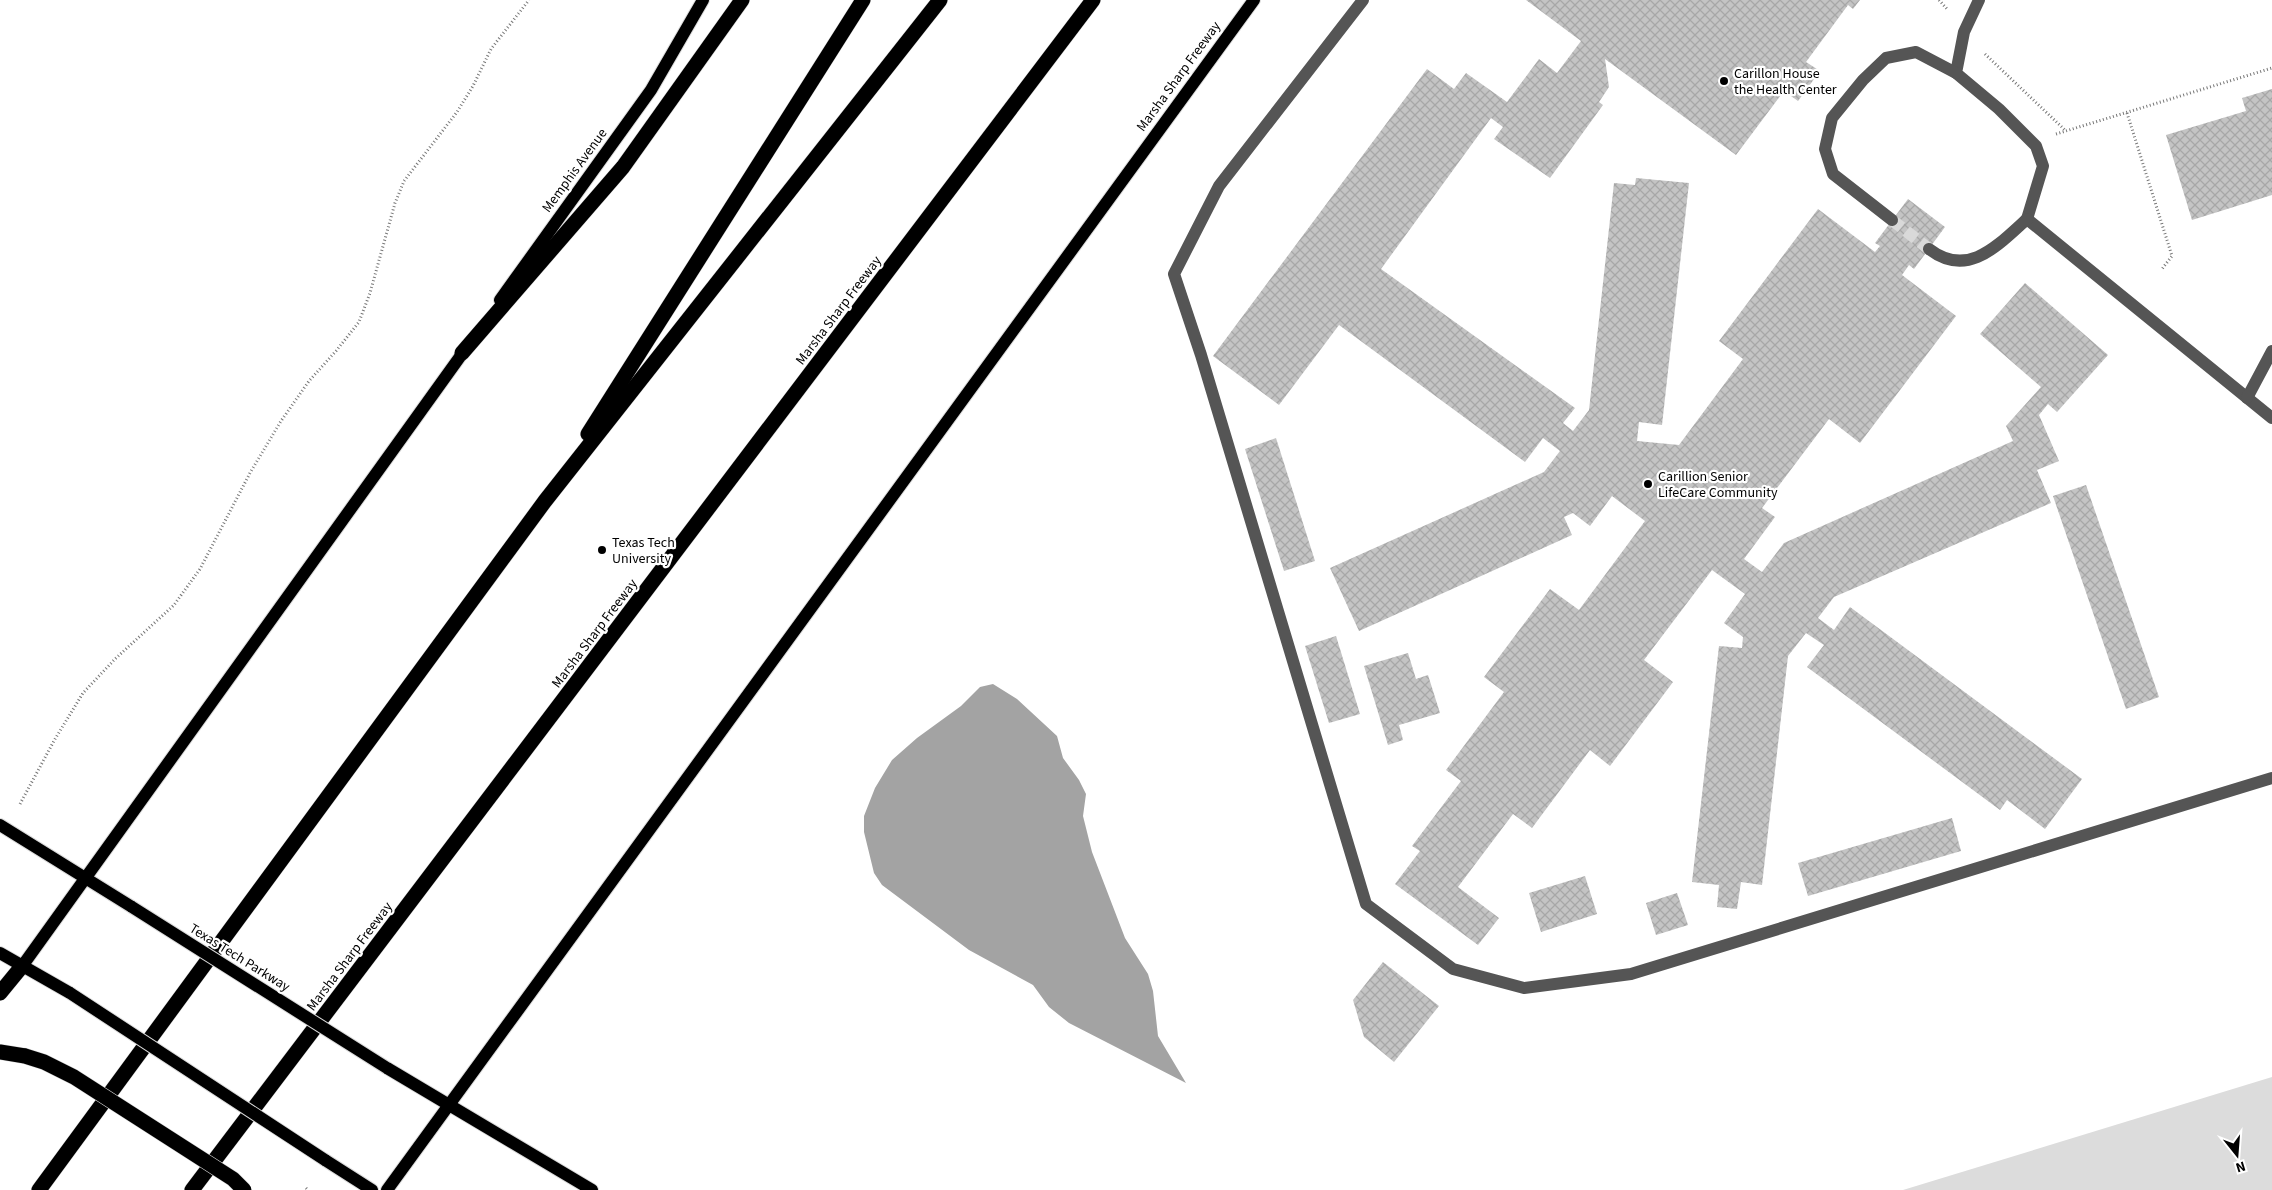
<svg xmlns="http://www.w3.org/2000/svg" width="2272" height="1190" font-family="'Source Sans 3',sans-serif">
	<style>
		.grass { fill: #dcdcdc }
		.water { fill: #a3a3a3 }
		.building { fill: url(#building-cross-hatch) }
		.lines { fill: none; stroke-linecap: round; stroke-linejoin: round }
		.minor-tunnel { stroke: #d9d9d9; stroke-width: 12; stroke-dasharray: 12 6; stroke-linecap: butt }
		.major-casing { stroke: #dbdbdb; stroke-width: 14 }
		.highway-casing { stroke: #dbdbdb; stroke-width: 16 }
		.path { stroke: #777; stroke-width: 3; stroke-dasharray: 1 2.5; stroke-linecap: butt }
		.minor { stroke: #555; stroke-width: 12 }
		.major { stroke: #000; stroke-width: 12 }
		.highway { stroke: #000; stroke-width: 15 }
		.major-bridge-casing { stroke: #dbdbdb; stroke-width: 14; stroke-linecap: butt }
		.highway-bridge-casing { stroke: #dbdbdb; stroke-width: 16; stroke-linecap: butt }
		.major-bridge { stroke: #000; stroke-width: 12 }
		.highway-bridge { stroke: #000; stroke-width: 15 }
		.poi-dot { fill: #000; stroke: #fff; stroke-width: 2 }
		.labels { text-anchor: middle; stroke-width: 4.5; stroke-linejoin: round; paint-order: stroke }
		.poi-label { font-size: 14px; fill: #000; stroke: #fff; text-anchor: start }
		.street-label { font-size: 14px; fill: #000; stroke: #fff }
	</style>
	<defs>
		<pattern id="building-cross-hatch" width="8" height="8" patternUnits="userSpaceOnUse" patternTransform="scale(1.25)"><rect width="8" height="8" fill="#c4c4c4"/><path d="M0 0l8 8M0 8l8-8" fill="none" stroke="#a7a7a7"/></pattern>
	</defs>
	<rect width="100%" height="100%" fill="#fff"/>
	<!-- grass -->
	<polygon class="grass" points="2272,1077 2272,1190 1903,1190"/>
	<!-- water -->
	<polygon class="water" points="993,684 1017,699 1057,736 1063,758 1079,780 1086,794 1083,816 1092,852 1125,938 1148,974 1153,991 1158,1036 1186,1083 1069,1023 1049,1007 1033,985 969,950 882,885 874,873 864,832 864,816 875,788 892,760 917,738 961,706 980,687"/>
	<!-- building -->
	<g class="building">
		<polygon points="1526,0 1860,0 1853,9 1848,5 1806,62 1820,71 1798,101 1784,91 1736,155 1605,59 1609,87 1599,102 1603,105 1550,178 1494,139 1503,127 1491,118 1381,269 1575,408 1563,423 1573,431 1589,410 1614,183 1635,185 1636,178 1689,183 1662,425 1639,422 1637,441 1679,445 1743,359 1719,341 1818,209 1875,252 1880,246 1875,243 1908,199 1945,227 1914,269 1909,265 1902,275 1956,316 1860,443 1829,419 1762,508 1775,517 1744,559 1762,572 1784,543 2013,441 2006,426 2041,387 1980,334 2025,283 2108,355 2057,412 2048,404 2039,415 2059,461 2037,470 2051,503 1834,597 1818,618 1834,630 1850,607 2082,779 2045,829 2007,800 2000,810 1807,667 1824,645 1806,633 1788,656 1762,885 1741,882 1737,909 1717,907 1719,885 1692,882 1719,646 1742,648 1743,637 1724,623 1745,594 1712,570 1644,660 1673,682 1610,766 1590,750 1532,828 1513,814 1458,887 1499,918 1478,945 1395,884 1420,851 1412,846 1461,781 1446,770 1504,692 1484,677 1550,589 1579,610 1645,521 1612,496 1590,526 1573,513 1564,517 1572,535 1359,631 1330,568 1544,472 1560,451 1543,438 1525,462 1339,325 1279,405 1213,356 1427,69 1454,89 1466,73 1507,102 1539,59 1557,73 1581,41"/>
		<polygon points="2272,89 2272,195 2192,220 2166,135 2246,111 2242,98"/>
		<polygon points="1276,438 1315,561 1284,571 1245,449"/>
		<polygon points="2086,485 2159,697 2126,709 2053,496"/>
		<polygon points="1336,636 1360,714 1329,723 1305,646"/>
		<polygon points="1408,653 1416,679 1428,675 1440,713 1399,725 1403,740 1388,745 1364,666"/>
		<polygon points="1952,818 1961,851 1808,896 1798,863"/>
		<polygon points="1585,876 1597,914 1541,932 1529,893"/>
		<polygon points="1677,893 1688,925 1656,935 1646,903"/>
		<polygon points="1383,962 1439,1006 1394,1062 1364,1037 1353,1000"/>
	</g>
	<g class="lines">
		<!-- minor-tunnel -->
		<polyline class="minor-tunnel" points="1892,220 1929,249"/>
		<!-- major casing -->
		<g class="major-casing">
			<g id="major">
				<polyline points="500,300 651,90 703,0"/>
				<polyline points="0,825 132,907"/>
				<polyline points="0,953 70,993"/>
				<polyline points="23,965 467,347"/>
				<polyline points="387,1068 592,1190"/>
				<polyline points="325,1160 372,1190"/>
				<polyline points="387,1190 1254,0"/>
			</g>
		</g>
		<!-- highway casing -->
		<g class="highway-casing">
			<g id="highway">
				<polyline points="462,353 623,167 742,0"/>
				<polyline points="588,434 863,0"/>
				<polyline points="0,993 23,965"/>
				<polyline points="0,1052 25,1056"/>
				<polyline points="39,1190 545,501 940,0"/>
				<polyline points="192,1190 1093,0"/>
			</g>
		</g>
		<!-- path -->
		<g class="path">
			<polyline points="1939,0 1947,9"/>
			<polyline points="1985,54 2066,131"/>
			<polyline points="2127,113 2172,256 2162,269"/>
			<polyline points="2056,134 2272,68"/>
			<polyline points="20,804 55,739 83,693 115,659 174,605 200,569 250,473 281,421 309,381 336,351 359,322 370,293 395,203 404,181 457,112 473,86 491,49 529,0"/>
			<polyline points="306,1188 308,1190"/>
		</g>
		<!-- minor -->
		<g class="minor">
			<polyline points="1363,0 1219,186 1174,274 1201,355 1366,904 1453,969 1524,988 1631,974 2272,778"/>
			<polyline points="1979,0 1964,32 1956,73 1999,109 2036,146 2043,166 2027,219 2272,418"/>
			<polyline points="1892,220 1833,174 1825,149 1832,118 1863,80 1886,58 1916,52 1956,73"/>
			<path d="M1929 249C1968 279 1998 245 2027 219"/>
			<polyline points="2247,398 2272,351"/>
		</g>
		<!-- major -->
		<use href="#major" class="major"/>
		<!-- highway -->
		<use href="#highway" class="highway"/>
		<!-- major-bridge casing -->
		<g class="major-bridge-casing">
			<g id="major-bridge">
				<polyline points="132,907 387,1068"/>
				<polyline points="70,993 325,1160"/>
			</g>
		</g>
		<!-- highway-bridge casing -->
		<g class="highway-bridge-casing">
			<polyline id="highway-bridge" points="25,1056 44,1062 74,1077 233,1179 244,1190"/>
		</g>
		<!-- major-bridge -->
		<use href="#major-bridge" class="major-bridge"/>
		<!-- highway-bridge -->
		<use href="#highway-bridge" class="highway-bridge"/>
	</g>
	<!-- markers -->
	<g class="poi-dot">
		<circle cx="1724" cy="81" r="5"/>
		<circle cx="1648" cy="484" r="5"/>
		<circle cx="602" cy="550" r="5"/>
	</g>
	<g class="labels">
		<!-- poi labels -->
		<g class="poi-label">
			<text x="1734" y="78">Carillon House<tspan x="1734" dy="16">the Health Center</tspan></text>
			<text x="1658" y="481">Carillion Senior<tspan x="1658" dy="16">LifeCare Community</tspan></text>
			<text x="612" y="547">Texas Tech<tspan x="612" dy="16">University</tspan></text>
		</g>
		<!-- street labels -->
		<g class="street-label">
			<text transform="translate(1178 76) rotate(-54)" y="5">Marsha Sharp Freeway</text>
			<text transform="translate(574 170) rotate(-54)" y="5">Memphis Avenue</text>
			<text transform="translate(838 310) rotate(-53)" y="5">Marsha Sharp Freeway</text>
			<text transform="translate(594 633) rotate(-53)" y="5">Marsha Sharp Freeway</text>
			<text transform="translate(349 956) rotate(-53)" y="5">Marsha Sharp Freeway</text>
			<text transform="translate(240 957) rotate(32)" y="5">Texas Tech Parkway</text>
		</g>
	</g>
	<!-- north arrow -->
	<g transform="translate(2237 1155) rotate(163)" stroke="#ffffff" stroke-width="4" paint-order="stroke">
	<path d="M0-4L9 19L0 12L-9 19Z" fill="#000000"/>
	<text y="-8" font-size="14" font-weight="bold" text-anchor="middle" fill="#000000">N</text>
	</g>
</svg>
